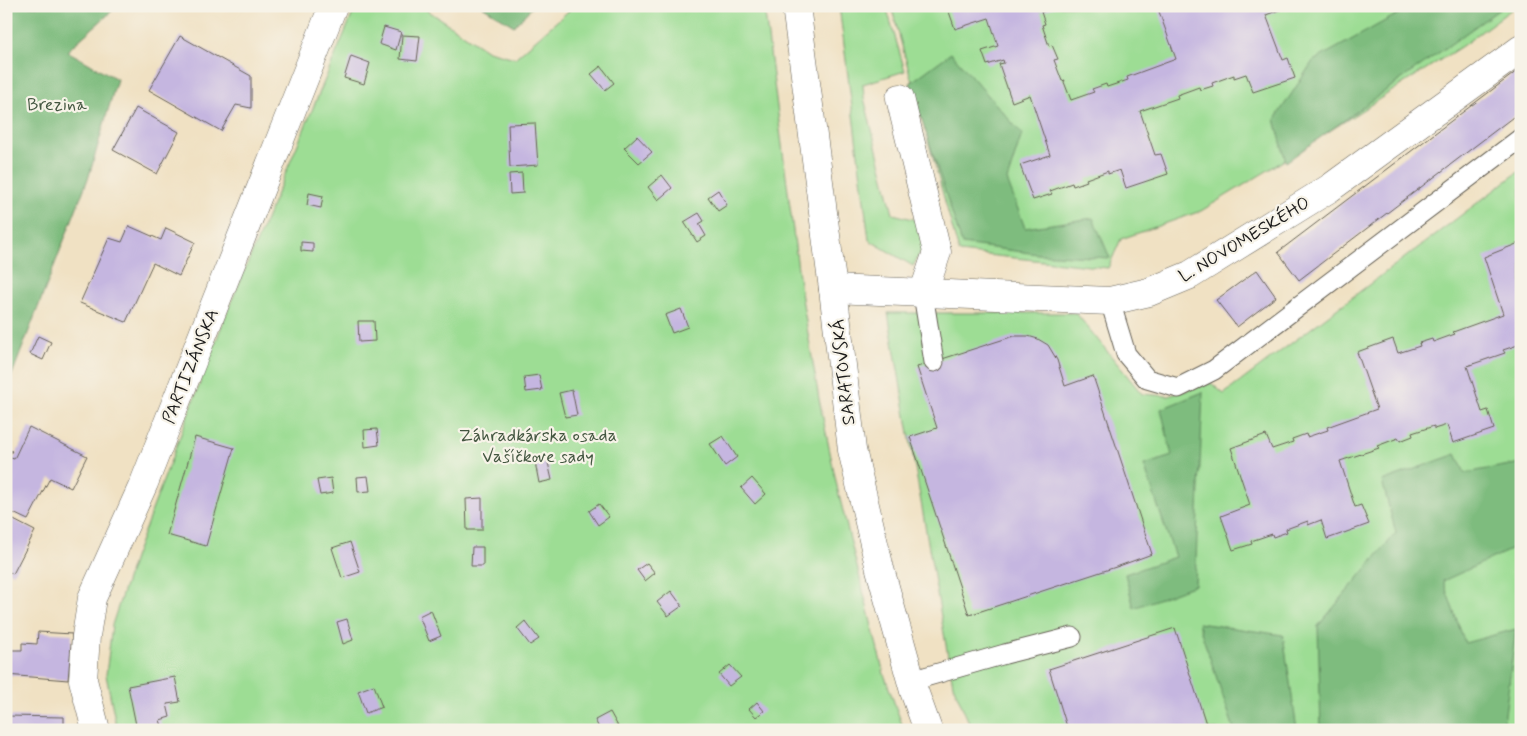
<svg xmlns="http://www.w3.org/2000/svg" width="1527" height="736" font-family="Mynerve,sans-serif">
	<style>
		.green { fill: #9ddd94; stroke: #5c7c58 }
		.forest { fill: #7ebc7e; stroke: #4d6c4d }
		.building { fill: #c5b6e0 }
		.lines { fill: none; stroke-linecap: round; stroke-linejoin: round }
		.service-casing { stroke: #666156; stroke-width: 21 }
		.minor-casing { stroke: #666156; stroke-width: 29 }
		.service { stroke: #fff; stroke-width: 19 }
		.minor { stroke: #fff; stroke-width: 28 }
		.labels { text-anchor: middle; stroke-width: 4.5; stroke-linejoin: round; paint-order: stroke }
		.park-label { font-size: 18px; fill: #435640; stroke: #f7f3e8 }
		.street-label { font-size: 18px; fill: #1c1c1c; stroke: #f7f3e8 }
	</style>
	<rect width="100%" height="100%" fill="#f7f3e8"/>
	<filter id="ink" filterUnits="userSpaceOnUse"><feTurbulence type="fractalNoise" baseFrequency=".02" numOctaves="2"/><feDisplacementMap in="SourceGraphic" scale="10" xChannelSelector="R" yChannelSelector="G"/><feConvolveMatrix kernelMatrix="1 2 1 2 8 2 1 2 1" color-interpolation-filters="sRGB"/></filter>
	<filter id="wash" filterUnits="userSpaceOnUse"><feTurbulence type="fractalNoise" baseFrequency=".0096" numOctaves="4" result="noise"/><feDisplacementMap in="SourceGraphic" scale="20" xChannelSelector="R" yChannelSelector="G"/><feGaussianBlur stdDeviation="1.12" result="paint"/><feColorMatrix in="noise" values="0 0 0 0 0 0 0 0 0 0 0 0 0 0 0 0 0 1.4 0 .05"/><feComposite in="paint" operator="in"/></filter>
	<g filter="url(#wash)">
		<rect width="100%" height="100%" fill="#f0e1c3"/>
		<!-- green -->
		<g class="green">
			<polygon points="356,6 421,6 488,51 515,58 574,6 764,6 801,292 819,399 838,491 884,674 904,730 117,730 106,675 112,625 134,558 227,312"/>
			<polygon points="839,6 886,6 905,71 863,84 864,98 893,214 936,225 913,266 869,240"/>
			<polygon points="891,6 1516,6 1462,46 1275,166 1201,211 1121,239 1108,268 959,252"/>
			<polygon points="1521,170 1521,730 972,730 953,685 888,313 1076,313 1142,394 1168,396 1211,383 1224,394"/>
		</g>
		<!-- forest -->
		<g class="forest">
			<polygon points="6,6 115,6 111,12 67,51 117,79 89,176 6,390"/>
			<polygon points="482,6 533,6 514,26"/>
			<polygon points="1412,6 1504,6 1286,162 1275,119 1313,61"/>
			<polygon points="951,53 1022,134 1007,180 1025,228 1093,218 1110,258 1038,254 962,244 910,83"/>
			<polygon points="1203,392 1195,585 1134,608 1125,574 1175,557 1144,465 1172,456 1161,409"/>
			<polygon points="1456,454 1465,473 1521,463 1521,545 1443,581 1465,643 1516,629 1503,730 1321,730 1318,626 1396,533 1382,481"/>
			<polygon points="1198,623 1283,635 1297,730 1234,729"/>
		</g>
		<g id="blocks">
			<!-- building -->
			<g class="building">
				<polygon points="947,6 1057,6 1041,12 1045,24 1042,25 1049,46 1052,45 1058,59 1054,60 1062,81 1065,80 1064,82 1071,100 1094,92 1092,89 1106,84 1107,87 1128,80 1127,77 1176,59 1157,6 1290,6 1266,15 1283,60 1288,58 1295,78 1253,92 1246,74 1234,78 1234,75 1212,83 1213,86 1200,90 1199,87 1177,95 1178,98 1140,111 1155,155 1161,154 1168,174 1126,188 1120,170 1108,174 1108,171 1086,179 1087,181 1073,186 1072,183 1050,191 1052,194 1033,200 1020,165 1050,155 1030,95 1012,102 999,64 1004,63 1003,60 987,65 982,51 998,46 989,18 955,29"/>
				<polygon points="384,27 401,32 396,50 379,44"/>
				<polygon points="402,35 420,36 417,61 400,59"/>
				<polygon points="180,36 251,76 251,108 236,105 221,131 149,90"/>
				<polygon points="351,56 370,63 364,84 344,78"/>
				<polygon points="601,66 614,83 605,90 591,74"/>
				<polygon points="1521,68 1521,111 1299,280 1278,252"/>
				<polygon points="136,108 179,132 157,174 113,150"/>
				<polygon points="535,123 538,165 510,167 508,124"/>
				<polygon points="637,136 652,152 639,163 624,148"/>
				<polygon points="522,173 523,193 510,194 509,174"/>
				<polygon points="662,175 672,188 658,200 648,187"/>
				<polygon points="718,190 727,205 718,211 708,197"/>
				<polygon points="309,193 323,196 321,208 307,205"/>
				<polygon points="699,213 704,221 699,224 706,236 697,242 684,222"/>
				<polygon points="129,226 161,240 166,228 195,242 179,276 153,263 126,322 80,303 109,238 122,242"/>
				<polygon points="301,242 313,243 313,252 301,251"/>
				<polygon points="1519,243 1521,248 1521,344 1503,350 1505,353 1467,366 1482,412 1488,410 1494,429 1453,443 1447,425 1434,429 1434,426 1412,433 1413,436 1400,441 1398,438 1377,446 1379,448 1340,461 1355,507 1361,505 1369,524 1327,539 1321,520 1308,525 1308,521 1286,529 1287,532 1273,537 1272,534 1251,541 1252,544 1233,550 1221,516 1250,505 1231,448 1266,435 1272,449 1293,442 1292,439 1306,434 1307,437 1328,430 1327,427 1377,409 1357,352 1393,339 1398,353 1420,346 1419,343 1432,339 1433,342 1455,334 1453,332 1503,314 1484,257"/>
				<polygon points="1257,270 1276,297 1237,327 1216,300"/>
				<polygon points="681,309 688,327 672,333 665,315"/>
				<polygon points="358,321 374,321 375,341 359,342"/>
				<polygon points="38,336 51,342 43,360 30,354"/>
				<polygon points="1014,336 1028,336 1038,339 1048,345 1057,360 1065,386 1093,376 1152,554 1119,566 969,615 910,437 937,428 917,367"/>
				<polygon points="539,375 542,390 526,392 524,377"/>
				<polygon points="572,390 577,415 565,417 559,393"/>
				<polygon points="29,427 87,456 71,488 50,478 28,520 9,511 6,516 6,448 12,451 8,457 14,459"/>
				<polygon points="377,429 379,445 365,447 364,430"/>
				<polygon points="723,436 737,457 725,466 710,444"/>
				<polygon points="195,437 234,448 206,546 167,535"/>
				<polygon points="547,458 552,480 539,483 535,462"/>
				<polygon points="368,476 370,491 358,492 357,477"/>
				<polygon points="331,478 333,493 320,495 317,480"/>
				<polygon points="752,478 766,494 755,504 741,488"/>
				<polygon points="482,498 482,530 467,530 466,499"/>
				<polygon points="599,504 609,517 598,525 589,511"/>
				<polygon points="6,516 35,531 13,574 6,570"/>
				<polygon points="350,542 360,572 342,578 332,548"/>
				<polygon points="472,547 483,547 483,566 471,566"/>
				<polygon points="647,563 655,573 645,581 637,570"/>
				<polygon points="671,591 682,606 668,616 657,602"/>
				<polygon points="431,610 441,636 429,641 419,616"/>
				<polygon points="347,619 353,640 343,644 337,622"/>
				<polygon points="525,621 539,639 530,645 517,628"/>
				<polygon points="1175,628 1208,730 1068,730 1049,669"/>
				<polygon points="38,632 72,634 68,680 6,675 6,650 22,650 22,643 37,644"/>
				<polygon points="730,665 741,677 729,686 719,674"/>
				<polygon points="175,677 180,702 167,704 170,717 160,720 162,726 137,730 128,686"/>
				<polygon points="374,685 382,707 366,713 358,691"/>
				<polygon points="757,702 764,711 756,717 749,709"/>
				<polygon points="610,712 620,730 600,730 595,720"/>
				<polygon points="6,716 64,717 64,730 6,730"/>
			</g>
		</g>
	</g>
	<g filter="url(#ink)">
		<use href="#blocks" fill-opacity="0" stroke="#666156" stroke-width="1"/>
		<g class="lines">
			<!-- service casing -->
			<g class="service-casing">
				<g id="service">
					<polyline points="923,294 934,362"/>
					<polyline points="1110,301 1126,354 1147,379 1178,388 1214,370 1521,138"/>
					<polyline points="911,681 1005,654 1072,637"/>
				</g>
			</g>
			<!-- minor casing -->
			<g class="minor-casing">
				<g id="minor">
					<polyline points="796,6 833,289 852,450 880,569 914,691 928,730"/>
					<polyline points="900,98 937,252 923,294"/>
					<polyline points="833,289 1110,301 1149,292 1190,275 1330,188 1521,49"/>
					<polyline points="96,730 83,680 86,636 92,598 144,483 333,6"/>
				</g>
			</g>
			<!-- service -->
			<use href="#service" class="service"/>
			<!-- minor -->
			<use href="#minor" class="minor"/>
		</g>
	</g>
	<g class="labels">
		<!-- park labels -->
		<g class="park-label">
			<text x="57" y="110">Brezina</text>
			<text x="538" y="441">Záhradkárska osada<tspan x="538" dy="21">Vašíčkove sady</tspan></text>
		</g>
		<!-- street labels -->
		<g class="street-label">
			<text transform="translate(1244 239) rotate(-31)" y="6">L. NOVOMESKÉHO</text>
			<text transform="translate(190 366) rotate(-68)" y="6">PARTIZÁNSKA</text>
			<text transform="translate(843 372) rotate(-96)" y="6">SARATOVSKÁ</text>
		</g>
	</g>
	<!-- margin -->
	<rect width="1527" height="736" fill="none" stroke="#f7f3e8" stroke-width="25"/>
</svg>
